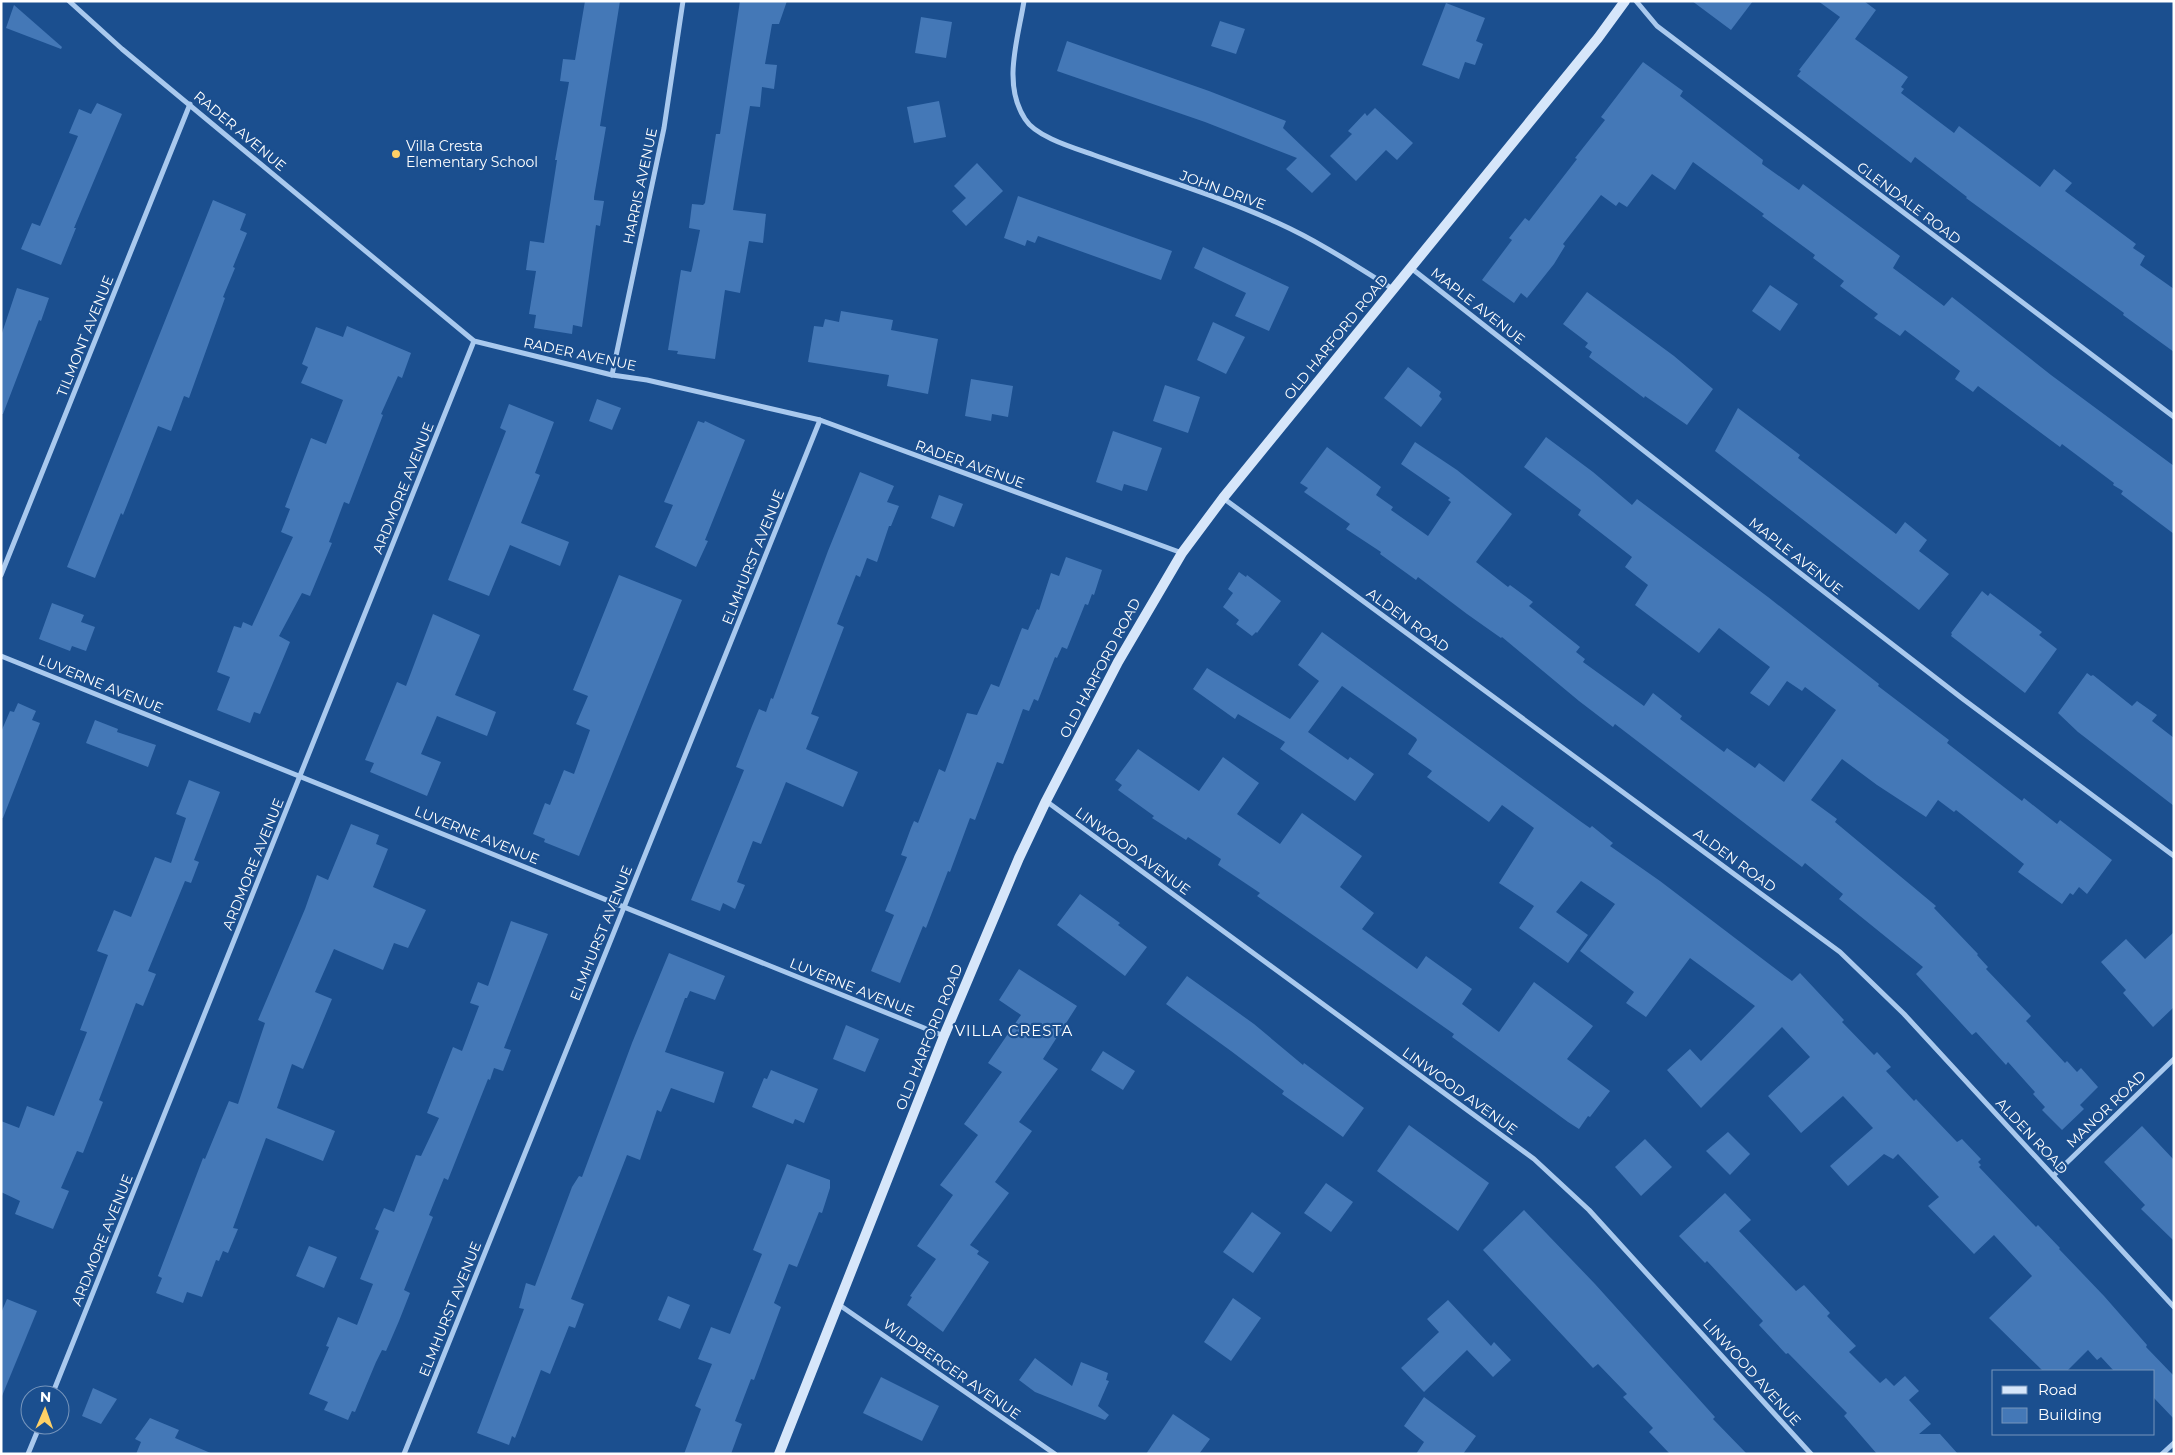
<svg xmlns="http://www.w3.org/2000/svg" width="2175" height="1455" font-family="Montserrat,sans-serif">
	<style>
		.building { fill: #4478b7 }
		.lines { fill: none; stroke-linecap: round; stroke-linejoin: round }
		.street { stroke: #a9c9ee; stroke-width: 5 }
		.secondary { stroke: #d6e6fa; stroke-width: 10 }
		.poi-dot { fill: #ffd166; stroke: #1b4f8f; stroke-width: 2 }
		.labels { text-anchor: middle; stroke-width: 4.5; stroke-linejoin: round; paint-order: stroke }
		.street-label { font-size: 14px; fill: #fff; stroke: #1b4f8f }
		.poi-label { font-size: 14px; fill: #fff; stroke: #1b4f8f; text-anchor: start }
		.neighbourhood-label { font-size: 15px; letter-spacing: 1px; fill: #fff; stroke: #1b4f8f }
	</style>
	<rect width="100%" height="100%" fill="#1b4f8f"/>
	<!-- building -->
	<g class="building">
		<polygon points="585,1 620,1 600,126 606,127 594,197 594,200 604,201 600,226 596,225 582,327 573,325 572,334 534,328 536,315 529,314 536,271 526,270 530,241 544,243 557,160 555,160 569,82 560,81 563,59 575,60"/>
		<polygon points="740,1 787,1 779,24 772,24 765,64 777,65 774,89 762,87 760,107 750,106 733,210 766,214 763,243 749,241 740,293 725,290 715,359 677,354 678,351 668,350 681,270 691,272 692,269 700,230 689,228 692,204 703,205 705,203 716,134 720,134"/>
		<polygon points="1692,1 1753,1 1731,30"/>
		<polygon points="1818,1 1864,1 1876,10 1855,39 1908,77 1901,87 1904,89 1901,93 1954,133 1959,126 2040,187 2054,169 2072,183 2065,191 2136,244 2133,248 2145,256 2140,265 2174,289 2174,352 2123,315 2124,313 1966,198 1967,197 1915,157 1911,163 1797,76 1801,71 1799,70 1840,17"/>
		<polygon points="1446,3 1485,18 1476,41 1483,44 1475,65 1465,62 1459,79 1422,65"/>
		<polygon points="14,5 62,47 61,49 6,28"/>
		<polygon points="921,17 952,22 946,58 915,53"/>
		<polygon points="1220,21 1245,29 1236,54 1211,46"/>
		<polygon points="1067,41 1209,91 1286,121 1283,128 1331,174 1312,193 1286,169 1297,158 1205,122 1057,71"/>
		<polygon points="1643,62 1683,91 1680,96 1763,160 1762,164 1799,190 1803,184 1900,256 1893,268 1944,306 1952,297 2051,375 2174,466 2174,534 2121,494 2123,491 2113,485 2114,483 2062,444 2060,447 1978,386 1973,392 1955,379 1960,371 1905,330 1900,336 1874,318 1878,314 1840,286 1844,281 1813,258 1815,255 1762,216 1764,214 1693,162 1675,190 1652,174 1627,207 1619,202 1616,206 1601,195 1563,244 1565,246 1554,264 1527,298 1521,293 1514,303 1482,280 1512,240 1509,238 1525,218 1529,221 1577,159 1575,158 1605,120 1601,117"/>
		<polygon points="939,101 946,137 914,143 907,107"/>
		<polygon points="97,103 122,114 74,228 76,228 61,265 21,249 32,223 40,226 78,136 69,133 79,109 91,114"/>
		<polygon points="1375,108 1413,143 1397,160 1386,150 1356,181 1330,156 1352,134 1348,131 1365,113 1367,116"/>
		<polygon points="977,163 1003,191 966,226 952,211 966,198 954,186"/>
		<polygon points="1018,196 1172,251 1161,280 1038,236 1035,243 1027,240 1025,246 1004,238"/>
		<polygon points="213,200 246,214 240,230 247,233 233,267 235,268 223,297 225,298 189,398 184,396 171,431 158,426 129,500 123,515 121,513 95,578 67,567"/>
		<polygon points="1203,247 1289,287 1269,331 1235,316 1246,293 1194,268"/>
		<polygon points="1770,285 1798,304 1780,331 1752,311"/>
		<polygon points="17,288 49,298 41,321 39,320 3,414 1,414 1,336"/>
		<polygon points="1587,292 1674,356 1713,389 1687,425 1645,396 1644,398 1589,357 1592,352 1585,347 1588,343 1563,324"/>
		<polygon points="841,311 893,320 891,330 938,339 928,394 887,386 889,375 808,362 814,326 823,327 825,319 839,322"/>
		<polygon points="1213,322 1245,337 1226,374 1197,360"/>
		<polygon points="347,326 411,353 402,378 398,376 381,414 383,415 349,504 344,502 329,542 332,543 310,596 302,593 279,636 290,642 260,714 254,712 250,723 217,710 230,677 217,672 234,626 241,628 243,622 252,626 293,537 281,532 290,509 285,507 311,438 326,444 343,400 301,383 308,367 302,364 316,327 343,337"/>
		<polygon points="1408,367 1441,392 1439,396 1442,399 1421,427 1384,398"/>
		<polygon points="971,379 1013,386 1008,417 992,414 991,421 965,416"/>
		<polygon points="1165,385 1200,397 1188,433 1153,421"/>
		<polygon points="597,399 621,408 612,430 589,421"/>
		<polygon points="509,404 554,422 535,473 540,475 521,523 569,542 560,566 510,545 489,596 448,580 506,431 500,428"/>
		<polygon points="1738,408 1800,455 1798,458 1896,534 1905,522 1927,540 1919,551 1949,574 1919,610 1715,451"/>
		<polygon points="698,421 704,423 705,421 745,440 705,540 708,541 696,567 655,547 673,505 664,502"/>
		<polygon points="1113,431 1162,448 1147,491 1124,484 1122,491 1096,482"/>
		<polygon points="1546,437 1593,472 1632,505 1637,499 1768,597 1879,684 1878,686 1949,740 1947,743 2022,801 2024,798 2057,824 2060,820 2112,860 2087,894 2079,887 2073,895 2070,893 2062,904 2018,872 2024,864 1956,810 1954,812 1938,800 1926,817 1877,785 1842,759 1811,800 1837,819 1835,822 1936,906 1934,908 1978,954 1977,955 1988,967 1986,969 2031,1016 2026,1021 2065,1063 2067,1061 2077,1072 2081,1068 2098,1087 2080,1105 2084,1109 2062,1130 2042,1110 2045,1107 2033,1094 2035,1092 2008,1062 2006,1065 1976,1032 1972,1035 1916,974 1923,967 1839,899 1843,894 1805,863 1802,867 1615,724 1613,727 1579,701 1502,637 1501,638 1467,614 1418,577 1416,580 1380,554 1381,552 1346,529 1350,524 1304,492 1308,488 1300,483 1327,447 1381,487 1376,495 1393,507 1391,510 1428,536 1451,502 1448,500 1450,498 1401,464 1415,442 1457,470 1512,514 1476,562 1508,587 1510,585 1533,602 1529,606 1580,647 1576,652 1585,659 1583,662 1644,706 1653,693 1682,716 1680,719 1724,752 1727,748 1755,768 1759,763 1784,782 1836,710 1805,687 1802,691 1787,681 1769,706 1750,693 1770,667 1719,628 1699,653 1635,605 1648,585 1625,567 1632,557 1578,515 1581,510 1524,467"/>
		<polygon points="860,472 894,486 887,502 899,506 891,526 889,526 877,562 867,558 860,577 856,575 837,624 844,627 811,714 819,717 806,749 858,772 843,807 786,782 761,844 753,841 737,882 745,885 735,909 723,903 720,911 691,900 744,770 736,767 752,726 759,709 766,712 771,698 773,699 828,551"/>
		<polygon points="939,495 963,504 954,527 931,518"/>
		<polygon points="1066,557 1102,570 1094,595 1092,594 1088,605 1085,604 1067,649 1062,647 1057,658 1055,657 1038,701 1034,699 1029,711 1023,709 1003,764 997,762 975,820 970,818 950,872 948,871 926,928 923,926 900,983 871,971 894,915 885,911 907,857 901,855 911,828 914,821 918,823 939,769 945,772 967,713 977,715 991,684 999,687 1022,628 1028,630 1037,609 1039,610 1051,573 1059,576"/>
		<polygon points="1239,572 1246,577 1247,575 1281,601 1257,633 1256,632 1252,636 1236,624 1239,620 1223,607 1233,593 1228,589"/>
		<polygon points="619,575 682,600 579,856 544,842 545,839 533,834 545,803 550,805 564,770 574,774 590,730 576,724 588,696 573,690"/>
		<polygon points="1982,591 1988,596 1990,593 2042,632 2039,635 2057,649 2025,693 1951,636 1952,634 1951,633"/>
		<polygon points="52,603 84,615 81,622 95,627 86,651 72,646 70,651 39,639"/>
		<polygon points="433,614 480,635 455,695 496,712 487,736 437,716 421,754 441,762 427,796 370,772 374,763 365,760 397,682 406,686"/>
		<polygon points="1322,632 1580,821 1590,828 1592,826 1613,843 1610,846 1660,881 1785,976 1792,981 1800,973 1844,1020 1842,1022 1874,1055 1877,1052 1891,1067 1886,1071 1914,1101 1916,1099 1957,1142 1962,1139 1981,1159 1978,1162 1981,1165 1979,1167 2036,1227 2038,1225 2060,1248 2059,1249 2104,1296 2147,1345 2146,1347 2174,1376 2174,1419 2154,1398 2154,1371 2114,1371 2101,1357 2097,1360 2088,1350 2067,1371 2043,1371 1989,1318 2032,1276 1994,1235 1974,1254 1928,1206 1939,1197 1898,1154 1893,1159 1884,1154 1848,1186 1830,1166 1873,1128 1843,1096 1801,1133 1787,1117 1768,1096 1810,1057 1782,1027 1701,1108 1667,1070 1690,1049 1701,1061 1755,1006 1690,958 1646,1017 1626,1003 1634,992 1580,951 1615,904 1581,881 1556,912 1588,935 1568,963 1519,928 1534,906 1499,883 1534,828 1502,805 1489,822 1427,777 1432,771 1408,754 1417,740 1416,738 1342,686 1308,732 1348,760 1350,757 1374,774 1355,801 1280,749 1285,742 1238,714 1235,719 1193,689 1207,668 1290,719 1319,681 1298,665"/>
		<polygon points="2087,673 2091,676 2093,675 2132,706 2137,701 2157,715 2152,721 2174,738 2174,806 2078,732 2058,713"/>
		<polygon points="18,703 36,711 32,720 40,723 3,818 1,818 1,732 10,711 14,712"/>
		<polygon points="95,720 118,729 117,732 156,745 148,767 86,743"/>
		<polygon points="1138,749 1199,791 1223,757 1259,783 1237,814 1280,844 1302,813 1362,856 1340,887 1374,913 1362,929 1417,969 1426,956 1472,989 1462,1004 1499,1032 1534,982 1593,1026 1567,1059 1610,1091 1590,1117 1588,1116 1579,1129 1568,1122 1452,1037 1454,1034 1257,896 1260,893 1218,865 1221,859 1188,837 1186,840 1152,818 1154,816 1118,790 1122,785 1115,780"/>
		<polygon points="189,780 220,792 194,860 199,862 191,883 185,881 148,971 156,974 143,1006 136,1003 99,1100 103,1102 83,1153 77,1151 61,1188 69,1191 53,1229 15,1214 20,1201 1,1192 1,1121 19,1128 27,1106 54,1116 87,1032 80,1030 108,955 97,951 114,910 131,917 155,857 171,863 186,818 176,814"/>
		<polygon points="351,824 379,835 376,844 388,849 373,887 426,910 408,948 394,943 383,970 334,949 315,992 332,999 303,1069 292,1064 277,1108 335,1131 323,1161 266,1138 233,1228 238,1229 228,1253 223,1251 219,1261 216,1260 202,1297 187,1292 183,1303 156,1293 162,1278 158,1276 203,1158 205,1159 229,1101 238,1104 265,1023 258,1020 305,909 317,875 328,880"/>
		<polygon points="1080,894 1120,923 1118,925 1147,947 1125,976 1057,925"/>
		<polygon points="511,921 548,934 504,1048 511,1050 503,1071 494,1068 490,1080 488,1079 448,1180 444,1178 429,1215 433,1217 404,1290 410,1293 399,1321 386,1351 382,1350 376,1362 355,1412 352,1411 348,1420 324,1410 328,1402 309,1394 329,1347 326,1346 338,1317 357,1325 373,1284 360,1279 379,1231 375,1229 384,1208 394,1212 416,1155 421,1156 439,1118 427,1113 453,1047 462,1051 479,1006 470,1003 478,982 488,986"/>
		<polygon points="2174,932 2174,1007 2153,1027 2123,993 2126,990 2101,962 2126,939 2145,959"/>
		<polygon points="669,953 725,976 715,1000 690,991 687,998 685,998 665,1052 724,1072 714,1103 671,1088 661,1112 657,1110 640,1160 627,1155 571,1299 584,1304 575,1328 569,1326 550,1374 541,1370 515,1438 512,1436 509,1445 477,1433 524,1309 519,1308 526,1283 535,1286 572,1187 579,1176 582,1177 632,1043"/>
		<polygon points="1019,969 1077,1006 1043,1059 1058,1069 1019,1122 1032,1131 995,1182 1009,1193 970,1245 979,1251 977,1254 989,1262 943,1332 907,1305 912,1297 910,1296 936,1259 917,1246 953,1195 940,1185 978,1135 964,1124 1002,1072 988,1063 1021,1015 999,1000"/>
		<polygon points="1187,976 1254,1024 1303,1065 1304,1063 1364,1108 1343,1137 1282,1094 1284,1091 1231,1051 1166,1004"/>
		<polygon points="846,1025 879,1039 865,1072 833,1059"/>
		<polygon points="1103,1051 1135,1071 1123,1090 1091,1070"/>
		<polygon points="771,1070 818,1089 804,1123 795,1119 793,1124 752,1107 764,1078 767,1079"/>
		<polygon points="1409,1125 1489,1183 1458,1231 1377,1171"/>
		<polygon points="2142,1126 2174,1160 2174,1241 2141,1209 2145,1205 2104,1162"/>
		<polygon points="1728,1132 1750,1154 1730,1175 1706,1151"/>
		<polygon points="1645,1139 1672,1167 1641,1196 1615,1167"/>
		<polygon points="787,1164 830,1180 830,1188 822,1213 819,1212 797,1267 789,1264 774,1303 781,1307 754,1380 751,1379 735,1421 742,1424 731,1454 684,1454 701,1409 695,1406 712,1364 698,1359 711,1327 730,1334 762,1254 753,1250"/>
		<polygon points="1326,1183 1353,1202 1331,1232 1304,1213"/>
		<polygon points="1725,1193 1751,1220 1739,1231 1796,1291 1804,1285 1830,1313 1827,1316 1856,1346 1849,1352 1880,1383 1886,1378 1894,1386 1905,1376 1919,1391 1909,1400 1931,1424 1919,1434 1940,1434 1958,1454 1877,1454 1844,1416 1847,1413 1788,1353 1786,1354 1759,1325 1763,1321 1707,1261 1705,1263 1679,1236"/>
		<polygon points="1524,1210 1595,1284 1715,1417 1713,1419 1747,1454 1670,1454 1649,1432 1653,1428 1623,1397 1627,1394 1598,1364 1593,1368 1483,1250"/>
		<polygon points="1252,1212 1281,1233 1253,1273 1223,1252"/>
		<polygon points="309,1246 337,1257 324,1288 296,1276"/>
		<polygon points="668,1296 690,1305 680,1329 658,1320"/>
		<polygon points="1233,1298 1261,1318 1231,1361 1204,1342"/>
		<polygon points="7,1299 37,1311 2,1396 1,1313"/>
		<polygon points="1448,1300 1491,1346 1494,1342 1511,1360 1493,1377 1467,1350 1424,1392 1401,1368 1439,1332 1427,1319"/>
		<polygon points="1035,1358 1072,1386 1081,1362 1108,1373 1106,1380 1109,1381 1098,1406 1109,1415 1105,1420 1035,1392 1019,1380"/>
		<polygon points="881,1377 939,1406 922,1441 863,1413"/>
		<polygon points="93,1388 117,1399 101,1424 82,1416"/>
		<polygon points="1424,1397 1476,1436 1463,1454 1416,1454 1424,1442 1404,1426"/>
		<polygon points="1173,1414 1210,1439 1199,1454 1146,1454"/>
		<polygon points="150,1418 179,1430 175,1438 213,1454 136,1454 141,1442 135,1439"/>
	</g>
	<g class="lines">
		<!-- street -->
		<g class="street">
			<polyline points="69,1 122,49 474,341 612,375 647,380 820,420 1182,553"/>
			<path d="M1024 1C1018 39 1002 84 1025 119 1036 137 1074 148 1094 155 1155 177 1219 196 1278 223 1318 241 1356 266 1393 289"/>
			<polyline points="1636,1 1657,26 2174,417"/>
			<polyline points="1411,268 1796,570 1963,699 2174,856"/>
			<polyline points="612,375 664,128 683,1"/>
			<polyline points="1223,498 1840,952 1904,1014 2174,1307"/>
			<polyline points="1,575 190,104"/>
			<polyline points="1,656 944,1036"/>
			<polyline points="1046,801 1534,1159 1589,1210 1811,1454"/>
			<polyline points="2054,1175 2174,1059"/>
			<polyline points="838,1304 1055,1454"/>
			<polyline points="52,1395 474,341"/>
			<polyline points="28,1454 40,1425"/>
			<polyline points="404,1454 820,420"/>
			<polyline points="2162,1454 2174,1443"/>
		</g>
		<!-- secondary -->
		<polyline class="secondary" points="779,1454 944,1036 1019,858 1046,801 1118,662 1182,553 1223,498 1598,38 1625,1"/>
	</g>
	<!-- markers -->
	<circle class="poi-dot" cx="396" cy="154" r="5"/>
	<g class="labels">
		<!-- street labels -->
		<g class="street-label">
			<text transform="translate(240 131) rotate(40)" y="5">RADER AVENUE</text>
			<text transform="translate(640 186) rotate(-78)" y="5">HARRIS AVENUE</text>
			<text transform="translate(1223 190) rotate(20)" y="5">JOHN DRIVE</text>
			<text transform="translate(1909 203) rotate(37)" y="5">GLENDALE ROAD</text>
			<text transform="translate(1478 306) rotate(38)" y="5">MAPLE AVENUE</text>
			<text transform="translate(85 336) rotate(-68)" y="5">TILMONT AVENUE</text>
			<text transform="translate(1336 337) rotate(-51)" y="5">OLD HARFORD ROAD</text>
			<text transform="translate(580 354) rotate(12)" y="5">RADER AVENUE</text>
			<text transform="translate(970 464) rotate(20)" y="5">RADER AVENUE</text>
			<text transform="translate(403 488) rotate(-68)" y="5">ARDMORE AVENUE</text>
			<text transform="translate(1796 556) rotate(38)" y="5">MAPLE AVENUE</text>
			<text transform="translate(753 557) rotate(-68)" y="5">ELMHURST AVENUE</text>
			<text transform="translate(1408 620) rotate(36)" y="5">ALDEN ROAD</text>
			<text transform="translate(1100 668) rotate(-62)" y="5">OLD HARFORD ROAD</text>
			<text transform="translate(101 684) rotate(22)" y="5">LUVERNE AVENUE</text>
			<text transform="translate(477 835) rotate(22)" y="5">LUVERNE AVENUE</text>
			<text transform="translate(1133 851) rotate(36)" y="5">LINWOOD AVENUE</text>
			<text transform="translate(1735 860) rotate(36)" y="5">ALDEN ROAD</text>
			<text transform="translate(253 864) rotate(-68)" y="5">ARDMORE AVENUE</text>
			<text transform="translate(601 933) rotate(-68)" y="5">ELMHURST AVENUE</text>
			<text transform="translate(852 987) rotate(22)" y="5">LUVERNE AVENUE</text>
			<text transform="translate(929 1037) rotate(-68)" y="5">OLD HARFORD ROAD</text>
			<text transform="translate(1460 1091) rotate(36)" y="5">LINWOOD AVENUE</text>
			<text transform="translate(2106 1109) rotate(-44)" y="5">MANOR ROAD</text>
			<text transform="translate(2032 1136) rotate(47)" y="5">ALDEN ROAD</text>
			<text transform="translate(102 1240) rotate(-68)" y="5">ARDMORE AVENUE</text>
			<text transform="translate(450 1309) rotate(-68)" y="5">ELMHURST AVENUE</text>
			<text transform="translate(952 1369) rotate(35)" y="5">WILDBERGER AVENUE</text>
			<text transform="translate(1752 1372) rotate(48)" y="5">LINWOOD AVENUE</text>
		</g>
		<!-- poi labels -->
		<g class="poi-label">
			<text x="406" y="151">Villa Cresta<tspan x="406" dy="16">Elementary School</tspan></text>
		</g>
		<!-- neighbourhood labels -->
		<g class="neighbourhood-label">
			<text x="1014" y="1036">VILLA CRESTA</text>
		</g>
	</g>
	<!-- border -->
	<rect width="2175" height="1455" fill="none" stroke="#ffffff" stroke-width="5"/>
	<!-- legend -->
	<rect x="1992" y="1370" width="162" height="65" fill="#1b4f8f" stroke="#7695bc"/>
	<rect x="2002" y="1386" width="25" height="8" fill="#d6e6fa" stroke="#7695bc"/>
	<text x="2038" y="1395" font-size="15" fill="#ffffff">Road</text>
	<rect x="2002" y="1408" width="25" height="15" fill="#4478b7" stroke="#7695bc"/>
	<text x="2038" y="1420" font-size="15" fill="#ffffff">Building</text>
	<!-- north arrow -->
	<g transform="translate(45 1410) rotate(2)"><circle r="24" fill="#1b4f8f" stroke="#7695bc"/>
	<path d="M0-4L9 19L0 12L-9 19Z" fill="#ffd166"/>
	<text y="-8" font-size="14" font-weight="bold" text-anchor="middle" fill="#ffffff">N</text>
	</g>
</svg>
